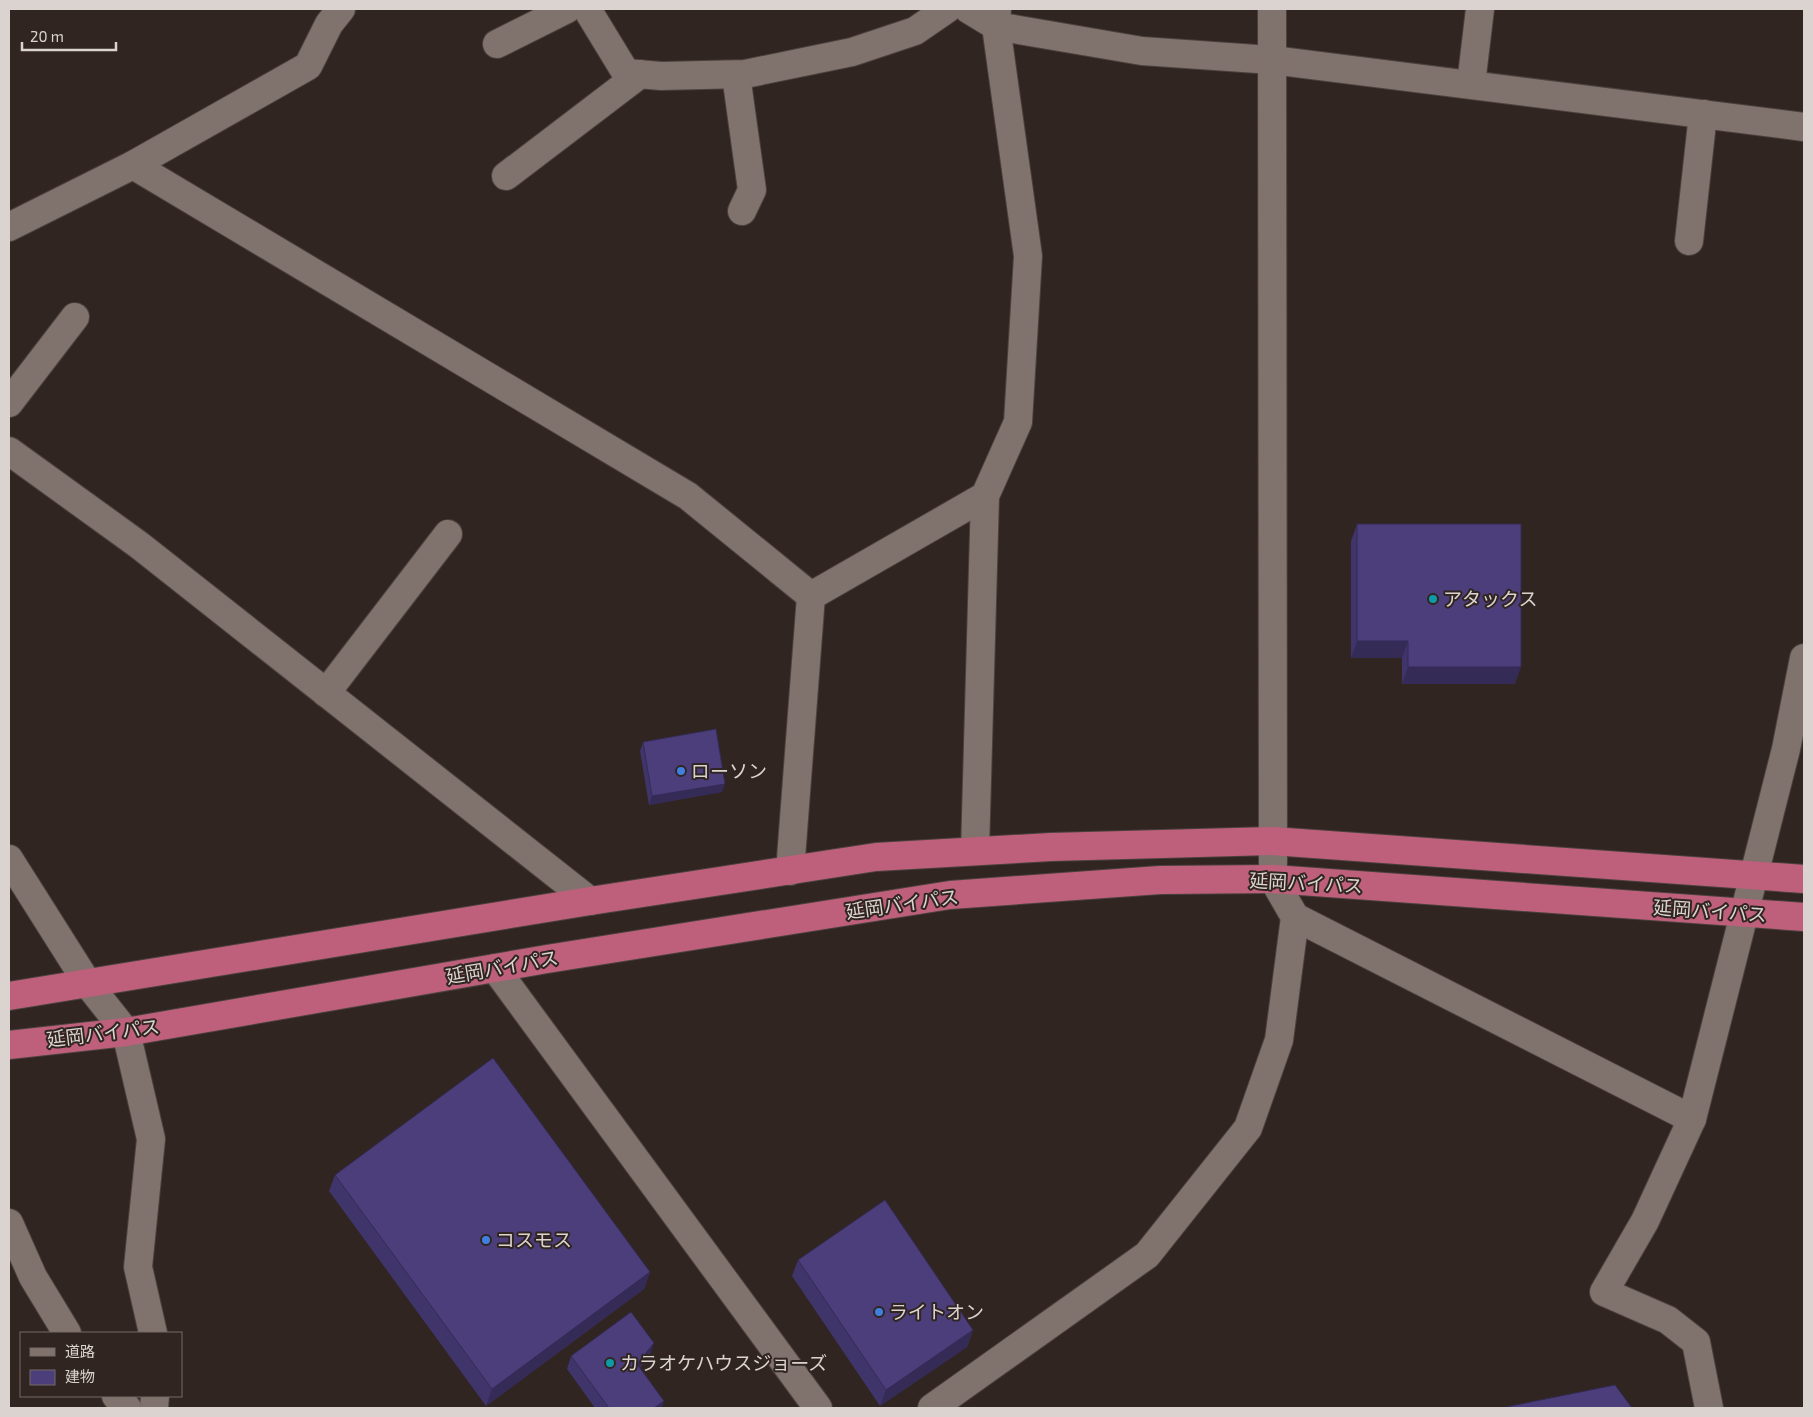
<svg xmlns="http://www.w3.org/2000/svg" width="1813" height="1417" font-family="'Exo 2','Noto Sans JP',sans-serif">
	<style>
		.lines { fill: none; stroke-linecap: round; stroke-linejoin: round }
		.minor-casing { stroke: #4b413d; stroke-width: 30 }
		.tertiary-casing { stroke: #4b413d; stroke-width: 30 }
		.trunk-casing { stroke: #4b413d; stroke-width: 30 }
		.minor { stroke: #80726c; stroke-width: 28 }
		.tertiary { stroke: #80726c; stroke-width: 28 }
		.trunk { stroke: #be607c; stroke-width: 28 }
		.wall { fill: #40356a }
		.shaded-wall { fill: #342b56 }
		.building { fill: #4b3e7b; stroke: #342b56 }
		.culture-dot { fill: #0f9aa8; stroke: #302520; stroke-width: 2 }
		.shop-dot { fill: #3f7fe0; stroke: #302520; stroke-width: 2 }
		.labels { text-anchor: middle; stroke-width: 4; stroke-linejoin: round; paint-order: stroke }
		.poi-label { font-size: 19px; fill: #dbd3d0; stroke: #302520; text-anchor: start }
		.street-label { font-size: 19px; fill: #dbd3d0; stroke: #302520 }
	</style>
	<rect width="100%" height="100%" fill="#302520"/>
	<g class="lines">
		<!-- minor casing -->
		<g class="minor-casing">
			<g id="minor">
				<polyline points="587,9 626,73 661,76 745,74 852,52 915,31 947,9"/>
				<polyline points="968,9 996,26 1142,51 1272,60 1804,127"/>
				<polyline points="497,44 567,9"/>
				<polyline points="736,75 752,190 742,211"/>
				<polyline points="1471,84 1480,9"/>
				<polyline points="133,165 688,496 811,596"/>
				<polyline points="506,176 640,74"/>
				<polyline points="9,227 133,165 308,66 329,24 341,9"/>
				<polyline points="1689,241 1703,114"/>
				<polyline points="9,403 75,317"/>
				<polyline points="9,451 139,545 590,901"/>
				<polyline points="326,693 448,534"/>
				<polyline points="975,851 985,496"/>
				<polyline points="9,859 88,984 126,1032 151,1139 138,1267 153,1333"/>
				<polyline points="790,871 811,596 985,496 1018,422 1028,256 996,26 997,9"/>
				<polyline points="1295,917 1692,1119"/>
				<polyline points="495,968 818,1408"/>
				<polyline points="9,1223 33,1277 67,1333"/>
				<polyline points="116,1396 127,1408"/>
				<polyline points="154,1408 155,1396"/>
				<polyline points="932,1408 1147,1255 1248,1128 1279,1040 1295,917 1273,879"/>
				<polyline points="1709,1408 1696,1342 1668,1320 1604,1292 1645,1221 1692,1119 1786,749 1804,658"/>
			</g>
		</g>
		<!-- tertiary casing -->
		<g class="tertiary-casing">
			<polyline id="tertiary" points="1272,9 1273,879"/>
		</g>
		<!-- trunk casing -->
		<g class="trunk-casing">
			<g id="trunk">
				<polyline points="9,996 590,901 876,857 1051,847 1272,841 1804,879"/>
				<polyline points="9,1045 126,1032 547,959 950,895 1160,880 1273,879 1804,917"/>
			</g>
		</g>
		<!-- minor -->
		<use href="#minor" class="minor"/>
		<!-- tertiary -->
		<use href="#tertiary" class="tertiary"/>
		<!-- trunk -->
		<use href="#trunk" class="trunk"/>
	</g>
	<!-- wall -->
	<g class="wall">
		<polygon points="1357,524 1515,684 1402,684 1402,658 1351,658 1351,541"/>
		<polygon points="643,742 722,792 649,805 640,751"/>
		<polygon points="335,1175 650,1272 644,1289 486,1406 329,1191"/>
		<polygon points="798,1260 973,1330 967,1347 880,1406 792,1276"/>
		<polygon points="571,1356 650,1356 640,1368 662,1408 595,1408 567,1369"/>
	</g>
	<!-- shaded-wall -->
	<g class="shaded-wall">
		<polygon points="1357,641 1408,641 1402,658 1351,658"/>
		<polygon points="1408,667 1521,667 1515,684 1402,684"/>
		<polygon points="725,784 722,792 649,805 652,796"/>
		<polygon points="650,1272 644,1289 486,1406 492,1389"/>
		<polygon points="973,1330 967,1347 880,1406 886,1390"/>
		<polygon points="654,1343 650,1356 632,1377 637,1364"/>
		<polygon points="664,1401 662,1408 654,1408"/>
	</g>
	<!-- building -->
	<g class="building">
		<polygon points="1357,524 1521,524 1521,667 1408,667 1408,641 1357,641"/>
		<polygon points="716,729 725,784 652,796 643,742"/>
		<polygon points="493,1058 650,1272 492,1389 335,1175"/>
		<polygon points="885,1200 973,1330 886,1390 798,1260"/>
		<polygon points="631,1312 654,1343 637,1364 664,1401 654,1408 609,1408 571,1356"/>
		<polygon points="1615,1385 1632,1408 1501,1408"/>
	</g>
	<!-- markers -->
	<g class="culture-dot">
		<circle cx="1433" cy="599" r="5"/>
		<circle cx="610" cy="1363" r="5"/>
	</g>
	<g class="shop-dot">
		<circle cx="681" cy="771" r="5"/>
		<circle cx="486" cy="1240" r="5"/>
		<circle cx="879" cy="1312" r="5"/>
	</g>
	<g class="labels">
		<!-- poi labels -->
		<g class="poi-label">
			<text x="1443" y="606">アタックス</text>
			<text x="691" y="778">ローソン</text>
			<text x="496" y="1247">コスモス</text>
			<text x="889" y="1319">ライトオン</text>
			<text x="620" y="1370">カラオケハウスジョーズ</text>
		</g>
		<!-- street labels -->
		<g class="street-label">
			<text transform="translate(1306 883) rotate(3)" y="7">延岡バイパス</text>
			<text transform="translate(902 904) rotate(-8)" y="7">延岡バイパス</text>
			<text transform="translate(1710 911) rotate(4)" y="7">延岡バイパス</text>
			<text transform="translate(502 967) rotate(-10)" y="7">延岡バイパス</text>
			<text transform="translate(103 1033) rotate(-7)" y="7">延岡バイパス</text>
		</g>
	</g>
	<!-- border -->
	<rect width="1813" height="1417" fill="none" stroke="#dbd3d0" stroke-width="20"/>
	<!-- legend -->
	<rect x="20" y="1332" width="162" height="65" fill="#302520" stroke="#746b66"/>
	<rect x="30" y="1348" width="25" height="8" fill="#80726c" stroke="#746b66"/>
	<text x="65" y="1357" font-size="15" fill="#dbd3d0">道路</text>
	<rect x="30" y="1370" width="25" height="15" fill="#4b3e7b" stroke="#746b66"/>
	<text x="65" y="1382" font-size="15" fill="#dbd3d0">建物</text>
	<!-- scale -->
	<path d="M22 42v8h94v-8" fill="none" stroke="#dbd3d0" stroke-width="2.5"/>
	<text x="30" y="42" font-size="15" fill="#dbd3d0" stroke="#302520" stroke-width="4" paint-order="stroke">20 m</text>
</svg>
